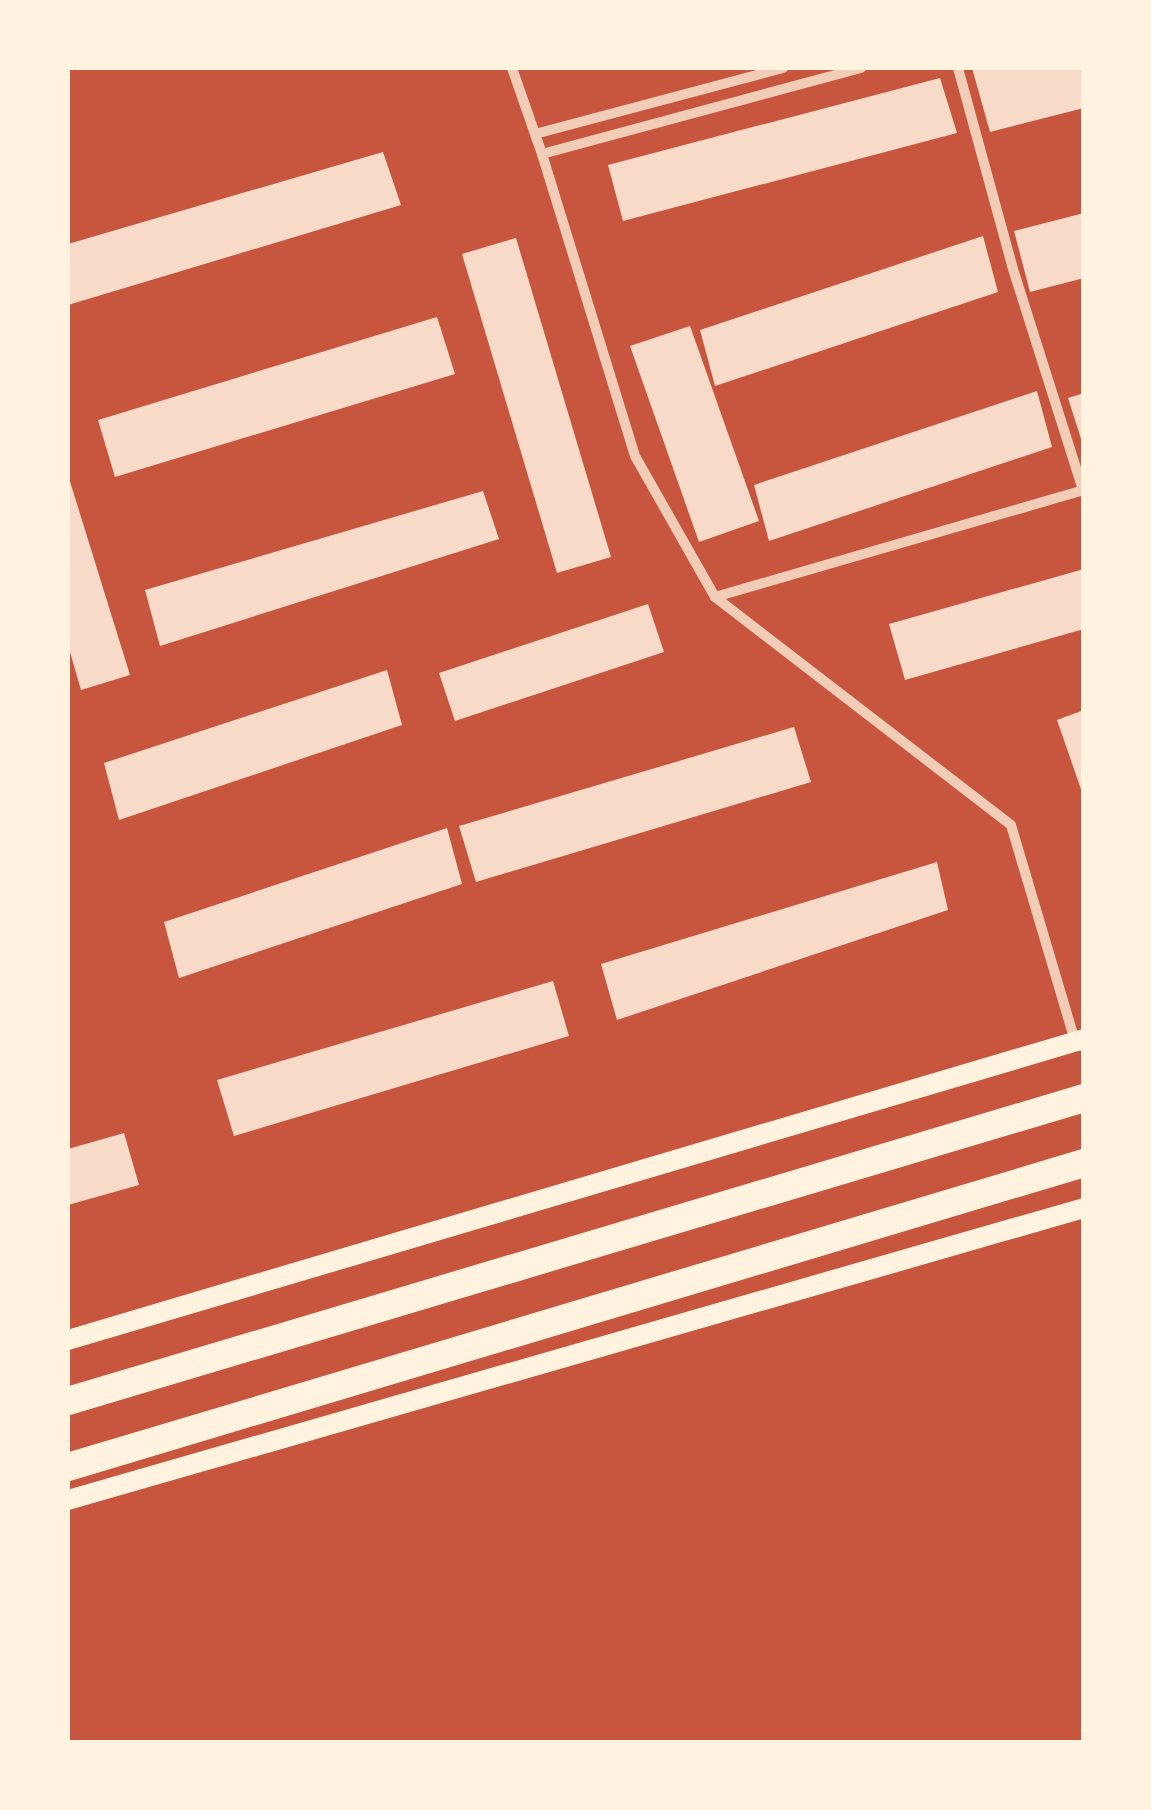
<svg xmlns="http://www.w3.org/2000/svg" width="1151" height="1810" font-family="Inter,sans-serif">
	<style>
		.building { fill: #f7dbc8 }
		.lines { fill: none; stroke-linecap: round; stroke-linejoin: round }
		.minor { stroke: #f1ccb7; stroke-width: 10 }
		.secondary { stroke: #fff3e0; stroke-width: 20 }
		.trunk { stroke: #fff3e0; stroke-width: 28 }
	</style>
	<rect width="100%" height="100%" fill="#c8553d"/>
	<!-- building -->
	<g class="building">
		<polygon points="972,68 1084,68 1084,108 990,132"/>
		<polygon points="940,78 957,133 623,221 608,165"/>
		<polygon points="383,152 401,205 68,305 68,244"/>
		<polygon points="1084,213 1084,278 1030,292 1014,231"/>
		<polygon points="983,236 998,292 715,386 700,330"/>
		<polygon points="516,238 611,557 557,573 462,254"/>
		<polygon points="437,317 455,374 115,477 98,420"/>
		<polygon points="690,326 759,521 699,542 630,346"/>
		<polygon points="1037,391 1052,447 769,541 754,485"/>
		<polygon points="1084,393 1084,445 1083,445 1068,398"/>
		<polygon points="68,475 130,675 81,690 68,645"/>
		<polygon points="483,491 499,539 160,646 145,590"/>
		<polygon points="1084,569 1084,629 905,680 889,624"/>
		<polygon points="648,604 664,652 455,721 439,673"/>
		<polygon points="387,670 402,725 119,820 104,763"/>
		<polygon points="1084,710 1084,795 1083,795 1057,720"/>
		<polygon points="794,727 811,782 476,882 459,826"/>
		<polygon points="447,828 462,884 179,978 164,922"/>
		<polygon points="937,862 948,910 617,1020 601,964"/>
		<polygon points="553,981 569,1036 234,1136 217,1080"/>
		<polygon points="124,1133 139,1185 68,1205 68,1149"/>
	</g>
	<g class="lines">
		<!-- minor -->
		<g class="minor">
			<polyline points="512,68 542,154 635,456 715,597 1011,825 1075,1041"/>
			<polyline points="958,68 1013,269 1083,490"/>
			<polyline points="535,134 783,68"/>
			<polyline points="542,154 861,68"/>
			<polyline points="715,597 1084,490"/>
		</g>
		<!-- secondary -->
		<g class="secondary">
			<polyline points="68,1340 1084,1039"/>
			<polyline points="68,1500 1084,1208"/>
		</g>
		<!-- trunk -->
		<g class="trunk">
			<polyline points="68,1401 1084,1098"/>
			<polyline points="68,1467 1084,1163"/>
		</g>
	</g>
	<!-- border -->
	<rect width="1151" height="1810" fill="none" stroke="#fff3e0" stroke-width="140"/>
</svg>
